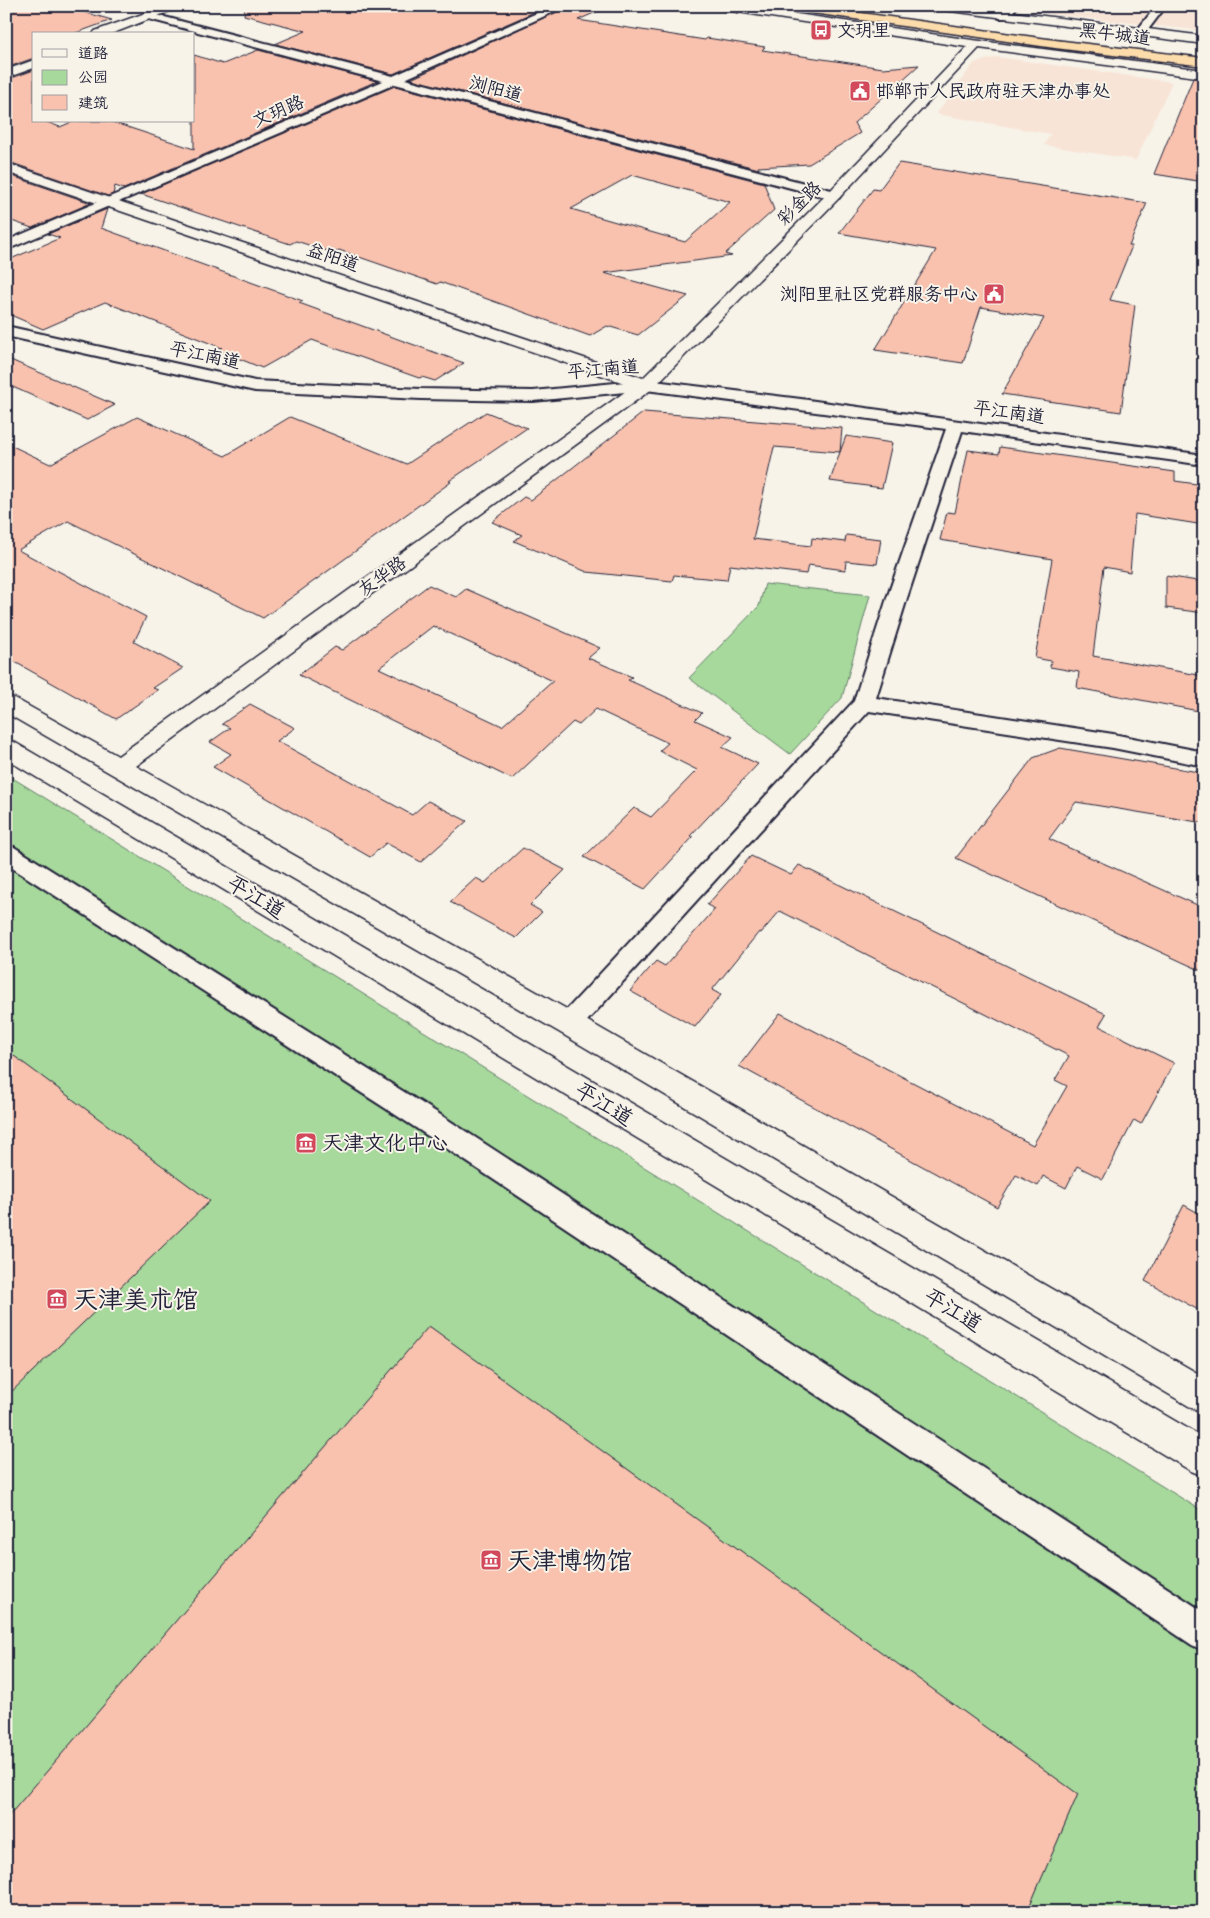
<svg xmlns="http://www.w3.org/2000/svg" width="1210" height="1918" font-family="Caveat,'LXGW WenKai TC',sans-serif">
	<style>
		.built { fill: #f8e4d7 }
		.green { fill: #a6d99b; stroke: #647e6b }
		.building { fill: #f9c2ae; stroke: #22223b; fill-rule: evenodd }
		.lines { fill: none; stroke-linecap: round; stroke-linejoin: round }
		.street-casing { stroke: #22223b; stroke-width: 4 }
		.secondary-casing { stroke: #22223b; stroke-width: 3 }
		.highway-casing { stroke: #22223b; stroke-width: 3 }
		.street { fill: #f7f3e8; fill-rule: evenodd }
		.secondary { fill: #f7f3e8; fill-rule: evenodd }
		.highway { fill: #fddcac; fill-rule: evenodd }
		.labels { text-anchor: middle; stroke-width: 4; stroke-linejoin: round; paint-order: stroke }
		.far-poi-label { font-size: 18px; fill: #22223b; stroke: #f7f3e8; text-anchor: start }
		.far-street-label { font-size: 18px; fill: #22223b; stroke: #f7f3e8 }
		.street-label { font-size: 21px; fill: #22223b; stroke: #f7f3e8 }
		.poi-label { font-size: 21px; fill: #22223b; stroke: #f7f3e8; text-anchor: start }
		.near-poi-label { font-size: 25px; fill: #22223b; stroke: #f7f3e8; text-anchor: start }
	</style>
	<rect width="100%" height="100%" fill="#f7f3e8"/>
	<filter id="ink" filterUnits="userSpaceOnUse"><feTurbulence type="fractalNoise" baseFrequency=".02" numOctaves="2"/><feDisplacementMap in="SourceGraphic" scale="10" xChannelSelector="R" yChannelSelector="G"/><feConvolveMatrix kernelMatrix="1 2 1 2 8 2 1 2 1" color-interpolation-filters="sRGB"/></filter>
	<g filter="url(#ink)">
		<!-- built -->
		<g class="built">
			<polygon points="1036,6 1204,6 1204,31 1031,12"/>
			<polygon points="997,57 1172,82 1136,160 1044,145 1050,134 936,114 974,63"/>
		</g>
		<!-- green -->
		<g class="green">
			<polygon points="765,584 870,595 842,698 790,754 689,678 759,606"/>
			<polygon points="6,774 1204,1512 1204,1912 6,1912"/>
		</g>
		<!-- building -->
		<g class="building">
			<polygon points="23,6 62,6 112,20 73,34 34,34 34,58 6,68 6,12"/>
			<polygon points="245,6 548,6 393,74 275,44 306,31 244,15"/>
			<polygon points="569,6 610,6 578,20 705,40 707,38 765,47 762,50 883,68 919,65 854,123 860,133 809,164 758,167 759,169 411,79"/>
			<polygon points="258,50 377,81 124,189 115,186 113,194 108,196 6,161 6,80 34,70 34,121 44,121 60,127 74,121 109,121 194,149 194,55 223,64"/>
			<polygon points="1193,78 1204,80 1204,182 1154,174"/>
			<path d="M395 86 764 183 774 210 725 254 732 256 604 273 688 296 638 335 607 326 590 336 440 282 437 284 339 250 334 253 296 241 290 244 141 194ZM632 175 730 202 685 242 571 209Z"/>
			<polygon points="899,163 1147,203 1129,246 1132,246 1110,300 1135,305 1121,412 1002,394 1044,318 981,307 963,363 875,350 936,250 839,233 873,189 879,190"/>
			<polygon points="6,174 91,203 32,228 6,219"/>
			<polygon points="107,209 101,228 303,301 299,303 464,363 435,381 422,377 419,378 312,340 262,368 218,350 222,348 105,302 43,329 6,313 6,261 60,238 48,234"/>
			<polygon points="6,358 115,405 87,420 6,384"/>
			<polygon points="486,412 527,428 449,481 451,482 263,618 68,521 18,550 146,617 134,642 183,668 153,688 158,690 116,719 6,657 6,443 50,464 137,417 225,456 290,417 407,464"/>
			<polygon points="644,412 842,428 840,452 846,436 892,443 882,488 830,481 840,452 774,447 753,539 811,546 812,538 845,542 846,535 881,539 877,564 846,561 845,570 808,565 806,574 730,565 727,580 674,575 672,581 587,572 514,541 522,535 492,522 524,497 531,500"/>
			<polygon points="1000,447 1175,472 1175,481 1204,485 1204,525 1135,514 1130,572 1104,567 1093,656 1204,676 1204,712 1077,688 1079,672 1050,667 1051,661 1035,658 1052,559 940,540 947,512 955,513 968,450 999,454"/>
			<polygon points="1166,576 1204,582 1204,613 1166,608"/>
			<path d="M429 585 456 597 466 589 600 648 588 658 632 677 628 680 702 713 695 720 733 737 722 747 758 764 690 836 693 837 645 889 584 857 634 808 651 817 697 770 659 751 668 743 596 709 579 725 573 722 512 779 299 675 335 647 342 650ZM433 626 553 681 502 726 379 668Z"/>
			<polygon points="250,704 295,728 277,741 412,815 428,801 467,821 421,862 386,843 370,857 213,767 231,754 210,742 230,728 222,724"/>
			<polygon points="1060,748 1204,773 1204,823 1076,802 1049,839 1204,908 1204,972 956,858 1033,758"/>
			<polygon points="523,848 565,870 530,905 542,912 516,938 450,902 476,878 485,883"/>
			<polygon points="751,856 791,875 799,865 1106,1014 1099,1026 1174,1063 1141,1124 1134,1120 1103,1179 1077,1166 1066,1188 1043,1176 1038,1186 1016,1175 997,1207 739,1066 780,1013 1033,1145 1067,1086 1055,1080 1069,1056 780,911 761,933 759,932 712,990 721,995 695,1027 630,991 656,961 665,966 715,909 707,905"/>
			<polygon points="6,1050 210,1201 6,1397"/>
			<polygon points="1184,1205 1204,1216 1204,1313 1145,1281"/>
			<polygon points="429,1326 1078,1794 1027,1912 6,1912 6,1819"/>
		</g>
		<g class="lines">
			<!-- street casing -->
			<g class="street-casing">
				<g id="street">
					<polygon points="553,6 567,6 405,79 839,192 841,195 839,198 829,198 395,84 6,250 6,241 383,81 145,18 144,16 145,14 153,14 393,76"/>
					<polygon points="1007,6 1018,6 1007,18 999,18 998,16"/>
					<polygon points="1153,6 1163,6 1163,10 1144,35 1136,35 1135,33 1153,10"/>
					<polygon points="6,326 255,381 421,389 533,391 646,380 801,399 1204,455 1204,465 962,431 907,598 876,698 1113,734 1204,752 1204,766 1113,748 869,711 578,1031 569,1034 560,1031 556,1024 560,1017 854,701 887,598 946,429 646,390 533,401 421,399 255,391 6,336"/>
					<polygon points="6,845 14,847 436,1112 1204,1612 1204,1651 1192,1645 416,1128 6,864"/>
				</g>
			</g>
			<!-- secondary casing -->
			<g class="secondary-casing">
				<g id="secondary">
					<polygon points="165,6 183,6 111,34 93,34 95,31"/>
					<polygon points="712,6 743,6 965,39 1204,70 1204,78 979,48 839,198 652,389 136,766 579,1016 1204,1377 1204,1413 1192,1408 559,1032 6,713 6,696 14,698 118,756 633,386 6,172 6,163 643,378 829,192 967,47 718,9"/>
					<polygon points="929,6 964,6 1204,36 1204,44 935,9"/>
					<polygon points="34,60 34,68 6,78 6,70"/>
					<polygon points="6,740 14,742 1204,1438 1204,1476 1191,1471 6,759"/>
				</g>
			</g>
			<!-- highway casing -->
			<g class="highway-casing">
				<polygon id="highway" points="779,6 811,6 1055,40 1204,58 1204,66 1055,48 785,9"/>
			</g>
			<!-- street -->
			<use href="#street" class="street"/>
			<!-- secondary -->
			<use href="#secondary" class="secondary"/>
			<!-- highway -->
			<use href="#highway" class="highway"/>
		</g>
	</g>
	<!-- icons -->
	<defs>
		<g id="bus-square" transform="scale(1.125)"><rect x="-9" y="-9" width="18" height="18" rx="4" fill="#d1495b" stroke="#f7f3e8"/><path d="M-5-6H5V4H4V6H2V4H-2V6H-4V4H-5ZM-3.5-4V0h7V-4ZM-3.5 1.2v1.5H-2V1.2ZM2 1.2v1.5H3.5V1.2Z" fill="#fff"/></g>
		<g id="civic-square" transform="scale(1.125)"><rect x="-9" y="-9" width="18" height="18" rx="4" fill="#d1495b" stroke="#f7f3e8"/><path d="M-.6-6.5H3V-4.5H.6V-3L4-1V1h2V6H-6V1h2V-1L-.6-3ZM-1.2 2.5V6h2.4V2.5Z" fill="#fff"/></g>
		<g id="museum-square" transform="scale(1.125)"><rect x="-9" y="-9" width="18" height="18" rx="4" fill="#d1495b" stroke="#f7f3e8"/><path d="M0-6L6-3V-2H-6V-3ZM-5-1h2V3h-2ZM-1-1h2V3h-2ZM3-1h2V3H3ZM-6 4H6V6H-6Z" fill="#fff"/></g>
	</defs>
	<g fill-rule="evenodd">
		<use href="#bus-square" x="821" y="30"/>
		<use href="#civic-square" x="860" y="91"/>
		<use href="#civic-square" x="994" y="294"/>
		<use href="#museum-square" x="306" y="1143"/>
		<use href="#museum-square" x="57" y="1299"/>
		<use href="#museum-square" x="491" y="1560"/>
	</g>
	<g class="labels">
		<!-- far-poi labels -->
		<g class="far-poi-label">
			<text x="837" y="36">文玥里</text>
			<text x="876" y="97">邯郸市人民政府驻天津办事处</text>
			<text x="978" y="300" text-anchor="end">浏阳里社区党群服务中心</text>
		</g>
		<!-- far-street labels -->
		<g class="far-street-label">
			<text transform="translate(1115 34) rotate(7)" y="6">黑牛城道</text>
			<text transform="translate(496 89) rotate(15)" y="6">浏阳道</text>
			<text transform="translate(278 111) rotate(-23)" y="6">文玥路</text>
			<text transform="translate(799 203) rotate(-45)" y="6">彩金路</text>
			<text transform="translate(333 257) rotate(19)" y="6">益阳道</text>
			<text transform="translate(205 355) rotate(12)" y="6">平江南道</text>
			<text transform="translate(603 369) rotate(-5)" y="6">平江南道</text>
			<text transform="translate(1009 412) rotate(8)" y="6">平江南道</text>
			<text transform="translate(382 576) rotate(-36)" y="6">友华路</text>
		</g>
		<!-- street labels -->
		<g class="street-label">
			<text transform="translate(256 897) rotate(31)" y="7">平江道</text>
			<text transform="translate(604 1104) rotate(31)" y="7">平江道</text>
			<text transform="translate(953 1310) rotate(31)" y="7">平江道</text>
		</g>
		<!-- poi labels -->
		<g class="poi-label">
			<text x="322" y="1150">天津文化中心</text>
		</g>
		<!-- near-poi labels -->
		<g class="near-poi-label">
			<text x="73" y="1308">天津美术馆</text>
			<text x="507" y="1569">天津博物馆</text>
		</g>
	</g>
	<!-- margin -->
	<rect width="1210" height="1918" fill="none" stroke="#f7f3e8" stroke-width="25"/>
	<rect x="12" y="12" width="1185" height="1893" fill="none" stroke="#22223b" stroke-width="2" filter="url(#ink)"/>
	<!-- legend -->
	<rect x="32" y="32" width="162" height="90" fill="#f7f3e8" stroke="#a29fa3"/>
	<rect x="42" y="49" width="25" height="8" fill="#f7f3e8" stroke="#a29fa3"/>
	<text x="78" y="58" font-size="15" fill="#22223b">道路</text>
	<rect x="42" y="70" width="25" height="15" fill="#a6d99b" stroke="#a29fa3"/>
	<text x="78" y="82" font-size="15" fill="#22223b">公园</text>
	<rect x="42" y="95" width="25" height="15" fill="#f9c2ae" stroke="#a29fa3"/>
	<text x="78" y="108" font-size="15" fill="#22223b">建筑</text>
</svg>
